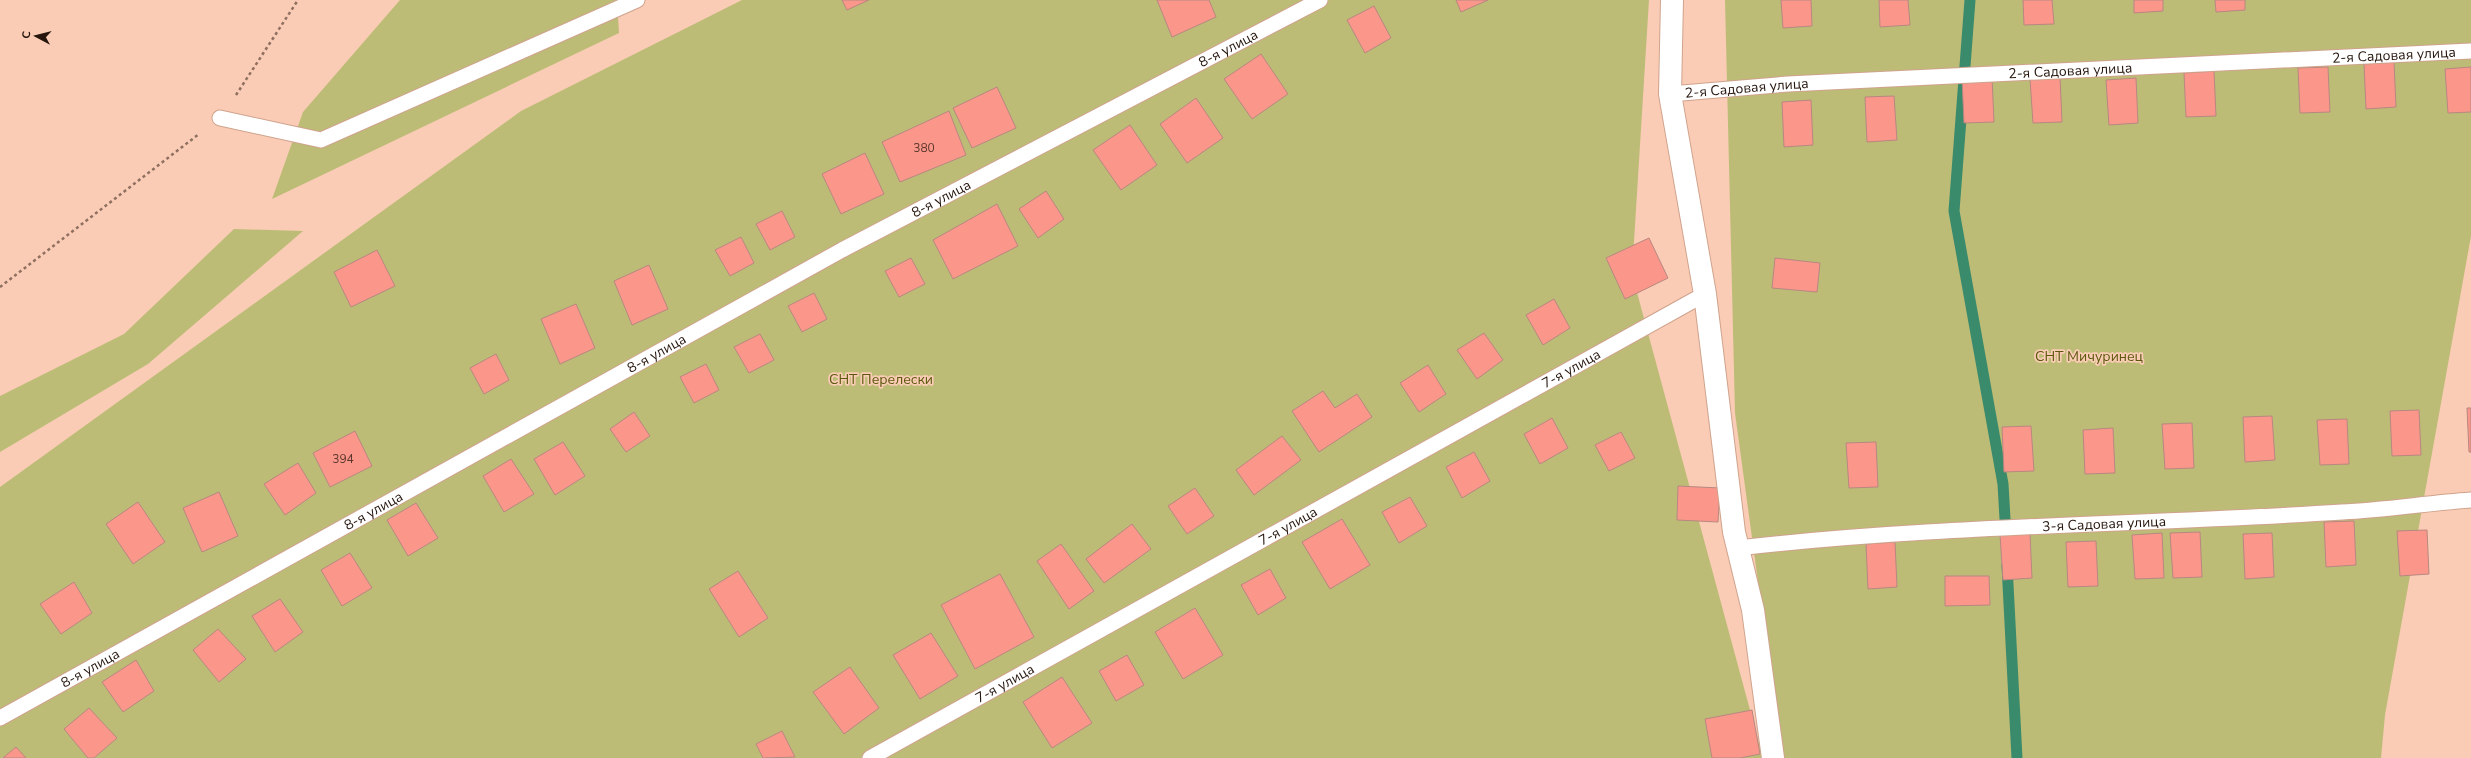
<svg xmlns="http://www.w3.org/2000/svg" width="2471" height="758" font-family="'Nunito Sans',sans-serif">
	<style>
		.green { fill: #bdbc76 }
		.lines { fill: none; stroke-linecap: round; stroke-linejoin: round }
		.stream { stroke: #3a8a6c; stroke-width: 11 }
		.building { fill: #fb978a; stroke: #b88780 }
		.service-casing { stroke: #cfa38d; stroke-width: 17 }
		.minor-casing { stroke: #cfa38d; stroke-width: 24 }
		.path { stroke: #8e6f60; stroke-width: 2.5; stroke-dasharray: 3 3; stroke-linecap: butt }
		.service { stroke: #fff; stroke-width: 15 }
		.minor { stroke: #fff; stroke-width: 22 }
		.labels { text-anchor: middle; stroke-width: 3.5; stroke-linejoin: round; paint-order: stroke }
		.number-label { font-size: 12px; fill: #5a362c }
		.street-label { font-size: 14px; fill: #25150d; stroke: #faccb5 }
		.park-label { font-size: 14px; fill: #5b580d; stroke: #faccb5 }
	</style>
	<rect width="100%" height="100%" fill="#faccb5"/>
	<!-- green -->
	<g class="green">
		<polygon points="400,0 617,0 619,33 272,199 303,112"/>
		<polygon points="742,0 1649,0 1632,274 1763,758 0,758 0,487 521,111"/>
		<polygon points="1725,0 2471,0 2471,236 2385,715 2381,758 1782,758 1735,413"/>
		<polygon points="234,229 303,231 148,364 0,452 0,396 124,334"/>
	</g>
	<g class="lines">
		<!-- stream -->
		<g class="stream">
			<polyline points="1970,0 1954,211 2003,484 2006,536"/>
			<polyline points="2007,565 2017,758"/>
		</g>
	</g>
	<!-- building -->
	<g class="building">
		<polygon points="842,0 869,0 847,10"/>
		<polygon points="1157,0 1209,0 1216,17 1172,37"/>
		<polygon points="1456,0 1488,0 1461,12"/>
		<polygon points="1781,0 1811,0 1812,26 1783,28"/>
		<polygon points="1879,0 1908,0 1910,25 1880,27"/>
		<polygon points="2023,0 2052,0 2054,24 2024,25"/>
		<polygon points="2134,0 2163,0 2163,11 2134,13"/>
		<polygon points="2215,0 2245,0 2245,10 2216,12"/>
		<polygon points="1374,6 1391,38 1365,53 1347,20"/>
		<polygon points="1261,54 1288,94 1252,119 1224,79"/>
		<polygon points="2394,62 2396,107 2366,109 2364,64"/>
		<polygon points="2328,67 2330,112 2300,113 2298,68"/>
		<polygon points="2471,67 2471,112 2448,113 2445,69"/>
		<polygon points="2214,71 2216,116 2186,117 2184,73"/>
		<polygon points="1992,77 1994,122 1964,123 1962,78"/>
		<polygon points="2060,77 2062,122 2033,123 2030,79"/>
		<polygon points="2136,78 2138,123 2109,125 2106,80"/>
		<polygon points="997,87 1016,128 972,148 953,108"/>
		<polygon points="1894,96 1897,140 1867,142 1865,97"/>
		<polygon points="1196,98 1223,138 1187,163 1160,124"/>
		<polygon points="1811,100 1813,145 1784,147 1782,102"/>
		<polygon points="949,111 966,155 900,182 882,142"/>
		<polygon points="1130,125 1157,165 1121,190 1093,150"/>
		<polygon points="865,153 884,194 841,214 822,174"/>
		<polygon points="1046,191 1064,219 1038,238 1019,209"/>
		<polygon points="997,204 1018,246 953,279 933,240"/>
		<polygon points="782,211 795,237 770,250 756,224"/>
		<polygon points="741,237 754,263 730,276 715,250"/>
		<polygon points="1649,238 1668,278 1625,299 1606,258"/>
		<polygon points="377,250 395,286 351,307 334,272"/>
		<polygon points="911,258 925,284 899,297 885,271"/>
		<polygon points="1775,258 1820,263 1817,292 1772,288"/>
		<polygon points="649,265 668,309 632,325 614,281"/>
		<polygon points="814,293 827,319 802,332 788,306"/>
		<polygon points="1554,299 1570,328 1543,345 1526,315"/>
		<polygon points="576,304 595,348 560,364 541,319"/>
		<polygon points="1484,333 1503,360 1477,379 1457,350"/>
		<polygon points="760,334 774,360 749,373 734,347"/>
		<polygon points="496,354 509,380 484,394 470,368"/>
		<polygon points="706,364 719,390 694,403 680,377"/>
		<polygon points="1428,365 1446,394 1419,412 1400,383"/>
		<polygon points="1323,391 1335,408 1357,394 1372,417 1319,452 1292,411"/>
		<polygon points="2467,408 2471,408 2471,452 2469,452"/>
		<polygon points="2419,410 2421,455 2392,456 2390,411"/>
		<polygon points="634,412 650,436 626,452 610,429"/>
		<polygon points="2272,416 2275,460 2245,462 2243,417"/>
		<polygon points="1552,418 1568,448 1540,464 1524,434"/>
		<polygon points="2347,419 2349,464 2320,465 2317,420"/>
		<polygon points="2192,423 2194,468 2165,469 2162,424"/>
		<polygon points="2031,426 2034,471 2004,472 2002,427"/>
		<polygon points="2113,428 2115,473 2085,474 2083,430"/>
		<polygon points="355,431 372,466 330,487 313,453"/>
		<polygon points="1621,432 1635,458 1609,471 1595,445"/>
		<polygon points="1282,436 1301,460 1254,495 1236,470"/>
		<polygon points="563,442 585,476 555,495 534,459"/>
		<polygon points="1876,442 1878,487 1849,488 1846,443"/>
		<polygon points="1474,452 1490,481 1462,498 1446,467"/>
		<polygon points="511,459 534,494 504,512 483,476"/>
		<polygon points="298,463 316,493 285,515 264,484"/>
		<polygon points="1678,486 1720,488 1718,522 1677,520"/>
		<polygon points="1195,488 1214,516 1187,534 1168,506"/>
		<polygon points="219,492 238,536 202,552 183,508"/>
		<polygon points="1410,497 1427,526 1399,543 1382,512"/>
		<polygon points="138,502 165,542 133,564 106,524"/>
		<polygon points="416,503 438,538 408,556 387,520"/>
		<polygon points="1342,519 1370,565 1330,589 1302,542"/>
		<polygon points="2354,521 2356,565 2326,567 2324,522"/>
		<polygon points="1132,524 1151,549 1104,583 1086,559"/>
		<polygon points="2427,530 2429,574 2400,576 2397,531"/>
		<polygon points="2200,532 2202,577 2173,578 2170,533"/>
		<polygon points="2162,533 2164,578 2135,579 2132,535"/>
		<polygon points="2272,533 2274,577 2245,579 2243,534"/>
		<polygon points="2030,534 2032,578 2003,580 2000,535"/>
		<polygon points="2096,541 2098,586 2068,587 2066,542"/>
		<polygon points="1895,542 1897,587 1868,589 1866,544"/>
		<polygon points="1061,544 1094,591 1069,609 1037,561"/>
		<polygon points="350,553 372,588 342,606 321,570"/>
		<polygon points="1270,569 1286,598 1258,615 1241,585"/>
		<polygon points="738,571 768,618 739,637 709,589"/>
		<polygon points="1000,574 1034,637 975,669 941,605"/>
		<polygon points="1945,576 1989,576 1990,605 1945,606"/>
		<polygon points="74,582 92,613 61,634 40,604"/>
		<polygon points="280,599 303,632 275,652 252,616"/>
		<polygon points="1195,608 1223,655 1183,679 1155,632"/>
		<polygon points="218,629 246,659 219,682 193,650"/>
		<polygon points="931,633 958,676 920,699 893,655"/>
		<polygon points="1127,655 1144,685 1116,701 1099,671"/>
		<polygon points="136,660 154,691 123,712 102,682"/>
		<polygon points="850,667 879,708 844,734 813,692"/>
		<polygon points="1062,677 1092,723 1052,748 1023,702"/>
		<polygon points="89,708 117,738 94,758 88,758 64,729"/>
		<polygon points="1752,710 1760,754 1740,758 1712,758 1705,719"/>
		<polygon points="782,731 795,757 763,758 756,744"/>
		<polygon points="16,747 26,758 3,758"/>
	</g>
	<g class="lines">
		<!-- service casing -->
		<g class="service-casing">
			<g id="service">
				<path id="s1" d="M1670 94 1788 84 2471 51"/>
				<polyline points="220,118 321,140 637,0"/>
				<path id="s2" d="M1738 548C1939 525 2141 525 2342 512 2385 510 2428 503 2471 500"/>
				<path id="s3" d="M0 718 842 250 1320 0"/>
				<path id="s4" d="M870 758 1705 294"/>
			</g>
		</g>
		<!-- minor casing -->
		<g class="minor-casing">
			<polyline id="minor" points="1672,0 1670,94 1705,294 1734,532 1753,610 1773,758"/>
		</g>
		<!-- path -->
		<g class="path">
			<polyline points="236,95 298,0"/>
			<polyline points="0,287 199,134"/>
		</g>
		<!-- service -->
		<use href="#service" class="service"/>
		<!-- minor -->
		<use href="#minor" class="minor"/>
	</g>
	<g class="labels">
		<!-- number labels -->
		<g class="number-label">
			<text x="924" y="152">380</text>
			<text x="343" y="463">394</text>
		</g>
		<!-- street labels -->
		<g class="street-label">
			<text dy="5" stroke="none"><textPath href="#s3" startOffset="1399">8-я улица</textPath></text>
			<text dy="5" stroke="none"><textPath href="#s1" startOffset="725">2-я Садовая улица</textPath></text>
			<text dy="5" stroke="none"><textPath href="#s1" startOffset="401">2-я Садовая улица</textPath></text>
			<text dy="5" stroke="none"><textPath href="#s1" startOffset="77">2-я Садовая улица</textPath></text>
			<text dy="5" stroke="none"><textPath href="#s3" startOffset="1075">8-я улица</textPath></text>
			<text dy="5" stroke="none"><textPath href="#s3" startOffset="751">8-я улица</textPath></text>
			<text dy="5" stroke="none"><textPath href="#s4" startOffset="802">7-я улица</textPath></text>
			<text dy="5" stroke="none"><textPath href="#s3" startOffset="427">8-я улица</textPath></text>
			<text dy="5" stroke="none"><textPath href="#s2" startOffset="367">3-я Садовая улица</textPath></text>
			<text dy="5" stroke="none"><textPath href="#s4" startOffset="478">7-я улица</textPath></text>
			<text dy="5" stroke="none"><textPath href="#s3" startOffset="103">8-я улица</textPath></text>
			<text dy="5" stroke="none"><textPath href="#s4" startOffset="154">7-я улица</textPath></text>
		</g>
		<!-- park labels -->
		<g class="park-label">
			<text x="2089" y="361">СНТ Мичуринец</text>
			<text x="881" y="384">СНТ Перелески</text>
		</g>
	</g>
	<!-- north arrow -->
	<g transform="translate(36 36) rotate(277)" stroke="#faccb5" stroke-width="3" paint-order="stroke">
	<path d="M0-3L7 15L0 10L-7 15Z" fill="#25150d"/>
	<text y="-6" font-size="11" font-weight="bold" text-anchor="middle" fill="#25150d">С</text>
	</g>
</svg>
